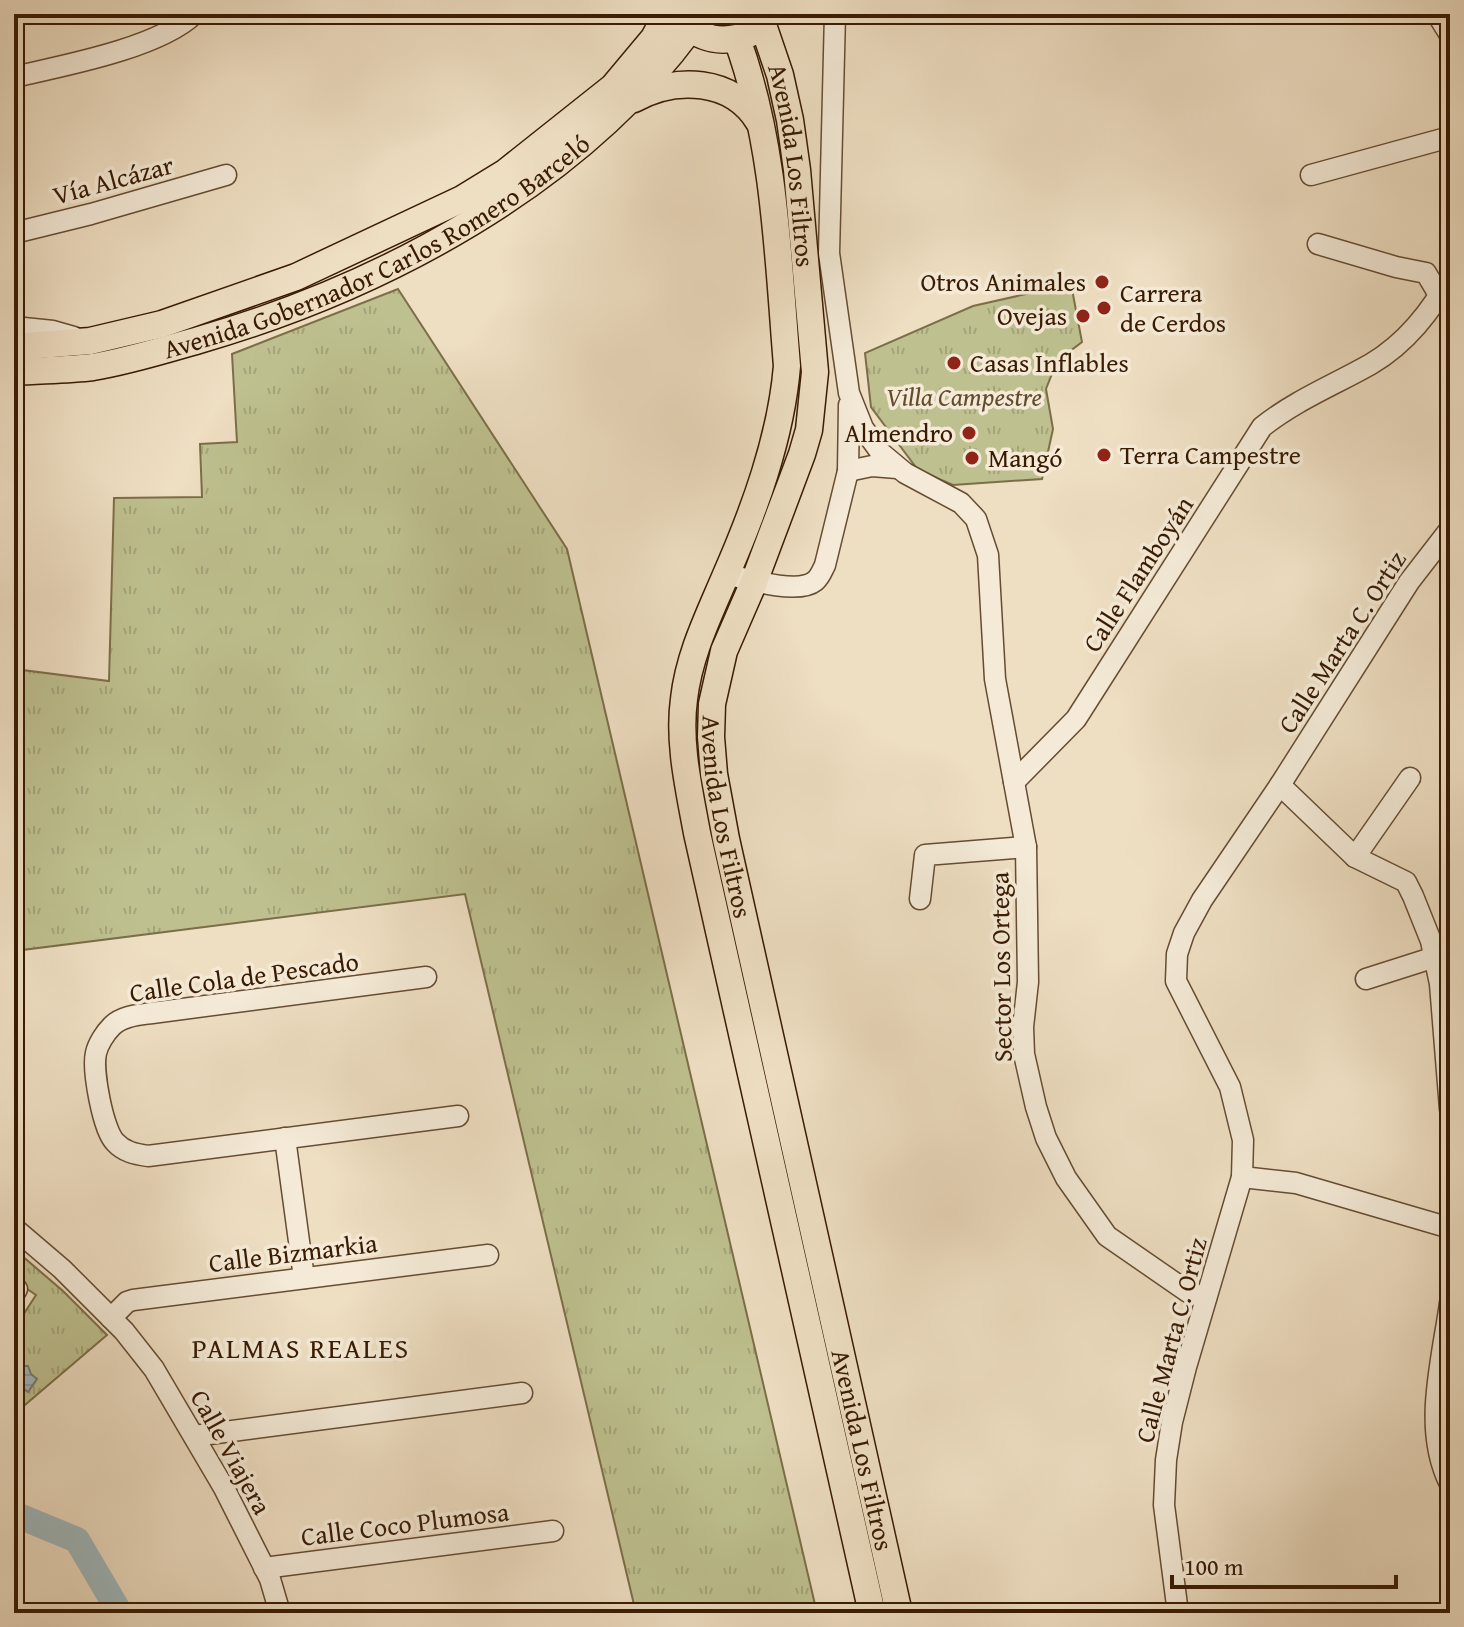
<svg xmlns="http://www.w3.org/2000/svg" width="1464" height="1627" font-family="'Gentium Book Plus',serif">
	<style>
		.grass { fill: url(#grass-tufts); stroke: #7c6e48; stroke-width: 2 }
		.water { fill: url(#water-rules); stroke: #767a73; stroke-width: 2 }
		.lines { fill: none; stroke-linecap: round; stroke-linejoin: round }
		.river { stroke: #9fb9be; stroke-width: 26 }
		.minor-casing { stroke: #664c32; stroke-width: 23 }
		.major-casing { stroke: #391b02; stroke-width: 29 }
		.minor { stroke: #f4ead7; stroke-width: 20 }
		.major { stroke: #eedec2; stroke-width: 26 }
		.poi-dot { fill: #8f2418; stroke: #f4ead7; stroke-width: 3 }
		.labels { text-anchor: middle; stroke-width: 7; stroke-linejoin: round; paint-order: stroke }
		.street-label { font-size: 26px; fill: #391b02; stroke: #f4ead7 }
		.poi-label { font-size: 26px; fill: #391b02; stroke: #f4ead7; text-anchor: start }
		.park-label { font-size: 26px; font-style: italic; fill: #614d2c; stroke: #f4ead7 }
		.neighbourhood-label { font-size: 28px; letter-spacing: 2px; fill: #391b02; stroke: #f4ead7 }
	</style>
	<defs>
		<pattern id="grass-tufts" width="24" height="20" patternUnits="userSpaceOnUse" patternTransform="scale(2)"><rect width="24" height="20" fill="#bec08f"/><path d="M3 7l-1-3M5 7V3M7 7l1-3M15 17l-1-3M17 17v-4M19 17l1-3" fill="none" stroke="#a4a47a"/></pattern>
		<pattern id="water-rules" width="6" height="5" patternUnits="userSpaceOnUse" patternTransform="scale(2)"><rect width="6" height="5" fill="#9fb9be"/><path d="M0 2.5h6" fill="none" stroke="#8a9ea2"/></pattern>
	</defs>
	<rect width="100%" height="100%" fill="#eedec2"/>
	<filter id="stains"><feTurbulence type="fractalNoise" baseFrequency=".0025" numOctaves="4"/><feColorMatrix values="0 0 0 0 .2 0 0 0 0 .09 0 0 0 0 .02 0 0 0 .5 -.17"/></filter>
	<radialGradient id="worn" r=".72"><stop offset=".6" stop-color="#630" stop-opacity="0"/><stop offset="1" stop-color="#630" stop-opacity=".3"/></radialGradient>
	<!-- grass -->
	<g class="grass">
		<polygon points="1071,284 1082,342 1057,361 1046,389 1053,429 1042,479 953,485 918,470 871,407 865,353 973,306"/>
		<polygon points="398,289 567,549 817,1613 636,1613 465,894 14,951 14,669 109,681 114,498 202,497 200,444 237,442 232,354"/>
		<polygon points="14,1249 63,1291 107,1335 19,1410 14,1407 14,1329 36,1295 14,1280"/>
	</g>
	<!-- water -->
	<polygon class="water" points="14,1363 19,1366 28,1366 31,1374 37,1379 28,1392 24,1389 21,1394 14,1390"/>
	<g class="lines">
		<!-- river -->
		<polyline class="river" points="14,1514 77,1540 120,1613"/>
		<!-- minor casing -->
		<g class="minor-casing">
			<g id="minor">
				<polyline points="835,14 829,253 849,393 863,428 881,453 905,473 961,503 976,519 988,555 995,679 1026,847 1028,982 1023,1027 1024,1054 1036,1107 1046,1138 1066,1178 1107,1236 1188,1292 1206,1298"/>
				<polyline points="1437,14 1450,35"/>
				<path d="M14 77C62 66 159 48 194 14"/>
				<polyline points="1311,175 1450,137"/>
				<polyline points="14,233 91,214 226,175"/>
				<polyline points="1318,244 1396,267 1426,273 1439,295"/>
				<polyline points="14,327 53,331 74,337"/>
				<polyline points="848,471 872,466 897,468"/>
				<path d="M727 574C746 579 798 595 815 581 820 577 822 571 825 565L848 471 849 405"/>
				<path d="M1014 782 1076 719 1262 427C1296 400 1334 385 1371 364 1405 344 1432 311 1450 276"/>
				<polyline points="1280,785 1355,857 1406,882 1413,896 1431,941 1440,984 1450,1109"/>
				<polyline points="1355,857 1410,778"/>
				<polyline points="920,899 925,855 1026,847"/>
				<path d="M426 977 152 1013C138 1015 122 1016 112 1026 105 1033 98 1044 96 1053 92 1070 103 1130 115 1142 124 1152 135 1154 148 1156L458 1116"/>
				<polyline points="1366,979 1435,957"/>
				<polyline points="285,1138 304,1278"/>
				<polyline points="1242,1177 1296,1183 1450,1228"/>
				<polyline points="14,1228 62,1269 124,1331 154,1369 224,1488 270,1579 280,1613"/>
				<polyline points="14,1294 17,1289"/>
				<path d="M1450 1303C1442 1362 1422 1429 1450 1484"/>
				<polyline points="111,1318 127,1302 133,1300 488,1255"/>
				<polyline points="194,1436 522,1393"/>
				<polyline points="264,1568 553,1531"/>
				<polyline points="1178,1613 1164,1505 1166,1460 1172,1422 1186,1367 1242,1177 1243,1140 1230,1087 1176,981 1177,954 1184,933 1202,900 1280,785 1409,582 1450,529"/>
			</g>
		</g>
		<!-- major casing -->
		<g class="major-casing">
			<g id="major">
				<path d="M677 17C699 40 724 46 753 32"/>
				<path id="s1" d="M763 25 780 75 790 120 797 170 815 372 809 430 802 454 754 582 724 651 712 704 711 737 714 774 726 839 899 1613"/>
				<path d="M737 39C775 143 778 257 787 366 781 438 754 511 725 577 708 617 689 655 684 699 678 743 689 789 697 833L872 1613"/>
				<path d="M634 99C675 76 733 78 759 122"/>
				<polyline points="14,347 90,341 162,324 296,277 462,199 506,172 613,87 654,38 667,14"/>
				<path id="s2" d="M14 372C40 370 67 370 93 367 129 361 164 350 199 340 382 287 575 185 690 29"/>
			</g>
		</g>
		<!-- minor -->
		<use href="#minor" class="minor"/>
		<!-- major -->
		<use href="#major" class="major"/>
	</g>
	<!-- markers -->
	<g class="poi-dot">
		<circle cx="1102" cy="282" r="8"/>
		<circle cx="1104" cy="308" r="8"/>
		<circle cx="1083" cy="316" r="8"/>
		<circle cx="954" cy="363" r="8"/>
		<circle cx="969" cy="433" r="8"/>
		<circle cx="1104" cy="455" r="8"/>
		<circle cx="972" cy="458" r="8"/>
	</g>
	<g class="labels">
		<!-- street labels -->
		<g class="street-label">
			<text dy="9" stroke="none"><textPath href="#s1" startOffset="144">Avenida Los Filtros</textPath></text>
			<text transform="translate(113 180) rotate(-15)" y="9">Vía Alcázar</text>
			<text dy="9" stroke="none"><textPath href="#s2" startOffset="390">Avenida Gobernador Carlos Romero Barceló</textPath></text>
			<text transform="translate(1138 574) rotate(-57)" y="9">Calle Flamboyán</text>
			<text transform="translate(1342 642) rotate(-57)" y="9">Calle Marta C. Ortiz</text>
			<text dy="9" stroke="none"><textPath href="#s1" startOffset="816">Avenida Los Filtros</textPath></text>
			<text transform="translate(1001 967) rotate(-91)" y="9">Sector Los Ortega</text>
			<text transform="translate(244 977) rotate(-8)" y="9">Calle Cola de Pescado</text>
			<text transform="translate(293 1253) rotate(-7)" y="9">Calle Bizmarkia</text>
			<text transform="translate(1171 1340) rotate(-75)" y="9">Calle Marta C. Ortiz</text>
			<text dy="9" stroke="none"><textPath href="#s1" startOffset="1464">Avenida Los Filtros</textPath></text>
			<text transform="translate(231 1452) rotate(61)" y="9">Calle Viajera</text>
			<text transform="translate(405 1524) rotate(-7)" y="9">Calle Coco Plumosa</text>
		</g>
		<!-- poi labels -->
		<g class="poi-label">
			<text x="1086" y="291" text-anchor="end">Otros Animales</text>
			<text x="1120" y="302">Carrera<tspan x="1120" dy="30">de Cerdos</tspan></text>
			<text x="1067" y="325" text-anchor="end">Ovejas</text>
			<text x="970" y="372">Casas Inflables</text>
			<text x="953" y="442" text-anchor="end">Almendro</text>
			<text x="1120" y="464">Terra Campestre</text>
			<text x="988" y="467">Mangó</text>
		</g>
		<!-- park labels -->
		<g class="park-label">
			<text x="964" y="406">Villa Campestre</text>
		</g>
		<!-- neighbourhood labels -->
		<g class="neighbourhood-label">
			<text x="301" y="1358">PALMAS REALES</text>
		</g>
	</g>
	<!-- margin -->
	<rect width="1464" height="1627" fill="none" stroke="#eedec2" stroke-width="48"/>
	<rect x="16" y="16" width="1432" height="1595" fill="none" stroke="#391b02" stroke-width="4"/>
	<rect x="24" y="24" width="1416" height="1579" fill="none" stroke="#391b02" stroke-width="2"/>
	<!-- scale -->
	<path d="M1172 1575v12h224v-12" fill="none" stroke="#391b02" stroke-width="4"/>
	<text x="1184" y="1575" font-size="24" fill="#391b02" stroke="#f4ead7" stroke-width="6" paint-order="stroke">100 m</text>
	<rect width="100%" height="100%" filter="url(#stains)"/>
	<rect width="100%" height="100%" fill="url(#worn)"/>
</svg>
